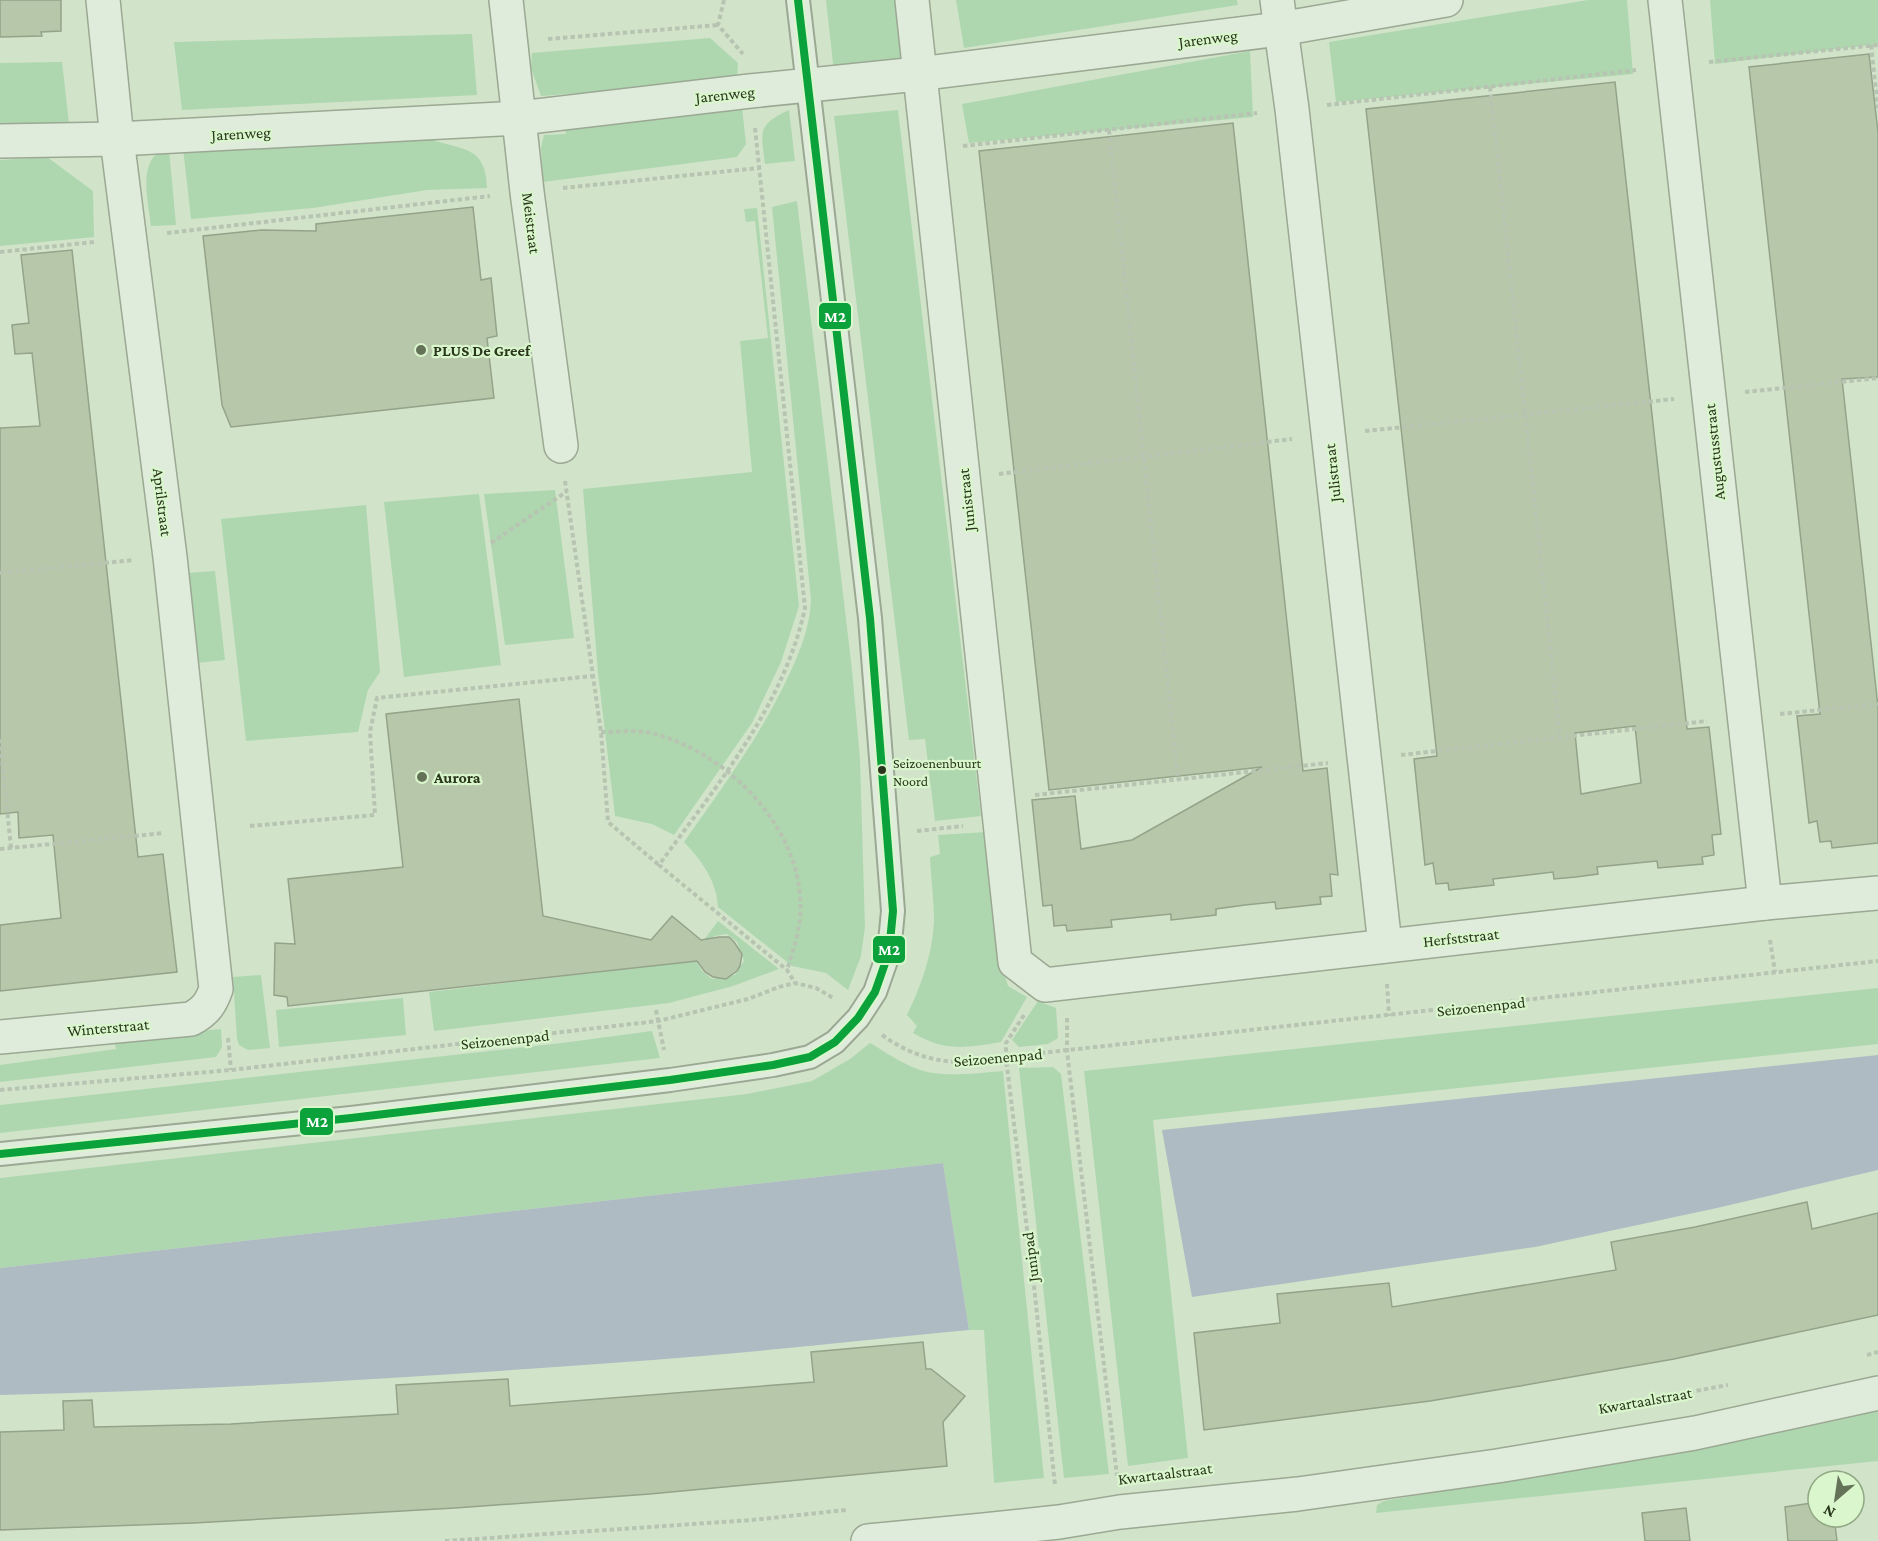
<svg xmlns="http://www.w3.org/2000/svg" width="1878" height="1541" font-family="'Crimson Pro',serif">
	<style>
		.green { fill: #aed7af }
		.water { fill: #afbbc3 }
		.building { fill: #b7c7aa; stroke: #94a389; stroke-width: 1.5; fill-rule: evenodd }
		.lines { fill: none; stroke-linecap: round; stroke-linejoin: round }
		.service-casing { stroke: #9ba893; stroke-width: 26 }
		.minor-casing { stroke: #9ba893; stroke-width: 36 }
		.path { stroke: #b8c4b2; stroke-width: 4; stroke-dasharray: 4.5 3; stroke-linecap: butt }
		.service { stroke: #e0ecdb; stroke-width: 22 }
		.minor { stroke: #e0ecdb; stroke-width: 33 }
		.bus-1-casing { stroke: #d9f6cd; stroke-width: 12 }
		.bus-1 { stroke: #0ba13b; stroke-width: 8 }
		.poi-dot { fill: #647358; stroke: #d9f6cd; stroke-width: 2 }
		.bus-dot { fill: #29361b; stroke: #d9f6cd; stroke-width: 2 }
		.labels { text-anchor: middle; stroke-width: 4.5; stroke-linejoin: round; paint-order: stroke }
		.bus-label { font-size: 14px; fill: #29361b; stroke: #d9f6cd; text-anchor: start }
		.street-label { font-size: 16px; fill: #29361b; stroke: #d9f6cd }
		.poi-label { font-size: 16px; font-weight: bold; fill: #29361b; stroke: #d9f6cd; text-anchor: start }
		.line-badge { stroke: #d9f6cd; stroke-width: 2 }
		.badge-label { font-size: 16px; text-anchor: middle; font-weight: bold; fill: #fff }
	</style>
	<rect width="100%" height="100%" fill="#d1e4c9"/>
	<!-- green -->
	<g class="green">
		<polygon points="826,0 896,0 903,63 834,72"/>
		<polygon points="956,0 1237,0 1238,5 964,48"/>
		<polygon points="1588,0 1627,0 1633,74 1336,102 1329,42"/>
		<polygon points="1710,0 1878,0 1878,44 1715,64"/>
		<polygon points="472,34 477,95 182,110 174,42"/>
		<polygon points="710,38 738,63 737,81 541,96 531,68 532,53"/>
		<polygon points="1250,51 1253,117 969,143 962,104"/>
		<polygon points="62,62 69,123 0,125 0,63"/>
		<polygon points="742,107 746,144 737,157 543,182 541,148 544,135 566,134 563,123"/>
		<path d="M789 110 795 161 765 164C761 131 757 125 789 110Z"/>
		<polygon points="898,110 981,816 935,821 925,739 909,740 834,116"/>
		<path d="M430 130 435 141C467 150 486 149 487 188L427 190 313 208 191 219 183 148Z"/>
		<path d="M169 149 176 225 151 226C149 203 135 154 169 149Z"/>
		<polygon points="47,157 93,191 94,237 0,246 0,160"/>
		<path d="M797 201 852 670 860 759 865 927 861 956 848 990 826 973 792 966 718 907C717 881 701 860 684 842 722 788 761 735 789 675 800 651 810 627 811 600L772 207Z"/>
		<polygon points="757,208 799,606 781,662 752,723 674,835 652,824 615,816 598,673 583,489 752,472 740,341 768,338 755,221 746,222 744,209"/>
		<polygon points="555,490 574,638 505,645 484,494"/>
		<polygon points="479,494 501,665 404,677 384,502"/>
		<polygon points="366,505 380,672 368,690 358,732 246,741 221,519"/>
		<polygon points="215,571 225,660 197,663 186,573"/>
		<path d="M986 832 1002 967 1008 986 1027 997 1001 1042C966 1048 945 1052 913 1033L917 1026 907 1015C921 986 932 956 934 922 934 901 931 878 930 857L940 854 938 835Z"/>
		<polygon points="718,921 779,969 733,986 669,1003 434,1031 429,992 696,961 702,971 712,979 735,975 744,961 737,942 727,934 714,936 710,945 704,940"/>
		<polygon points="261,975 270,1048 248,1050 239,1045 237,1039 233,977"/>
		<polygon points="1878,988 1878,1044 1153,1120 1188,1458 1128,1466 1084,1071"/>
		<polygon points="403,998 406,1035 279,1047 276,1010"/>
		<polygon points="1038,1001 1056,1008 1058,1038 1048,1044 1019,1047 1012,1040"/>
		<polygon points="221,1029 222,1047 216,1057 0,1082 0,1065 116,1049 114,1039"/>
		<polygon points="652,1031 660,1058 0,1133 0,1105 562,1043"/>
		<path d="M870 1043C889 1054 910 1070 933 1073 956 1076 980 1073 1003 1071L1044 1478 994 1483 984 1330H969L943 1163 0 1268V1178L747 1094 812 1081 850 1059Z"/>
		<polygon points="1053,1067 1061,1074 1109,1474 1064,1478 1019,1068"/>
		<polygon points="1878,1408 1878,1461 1376,1513 1377,1505 1384,1501 1611,1462"/>
	</g>
	<!-- water -->
	<g class="water">
		<polygon points="1878,1055 1878,1170 1717,1208 1535,1247 1192,1297 1162,1130"/>
		<path d="M943 1163 969 1330C864 1340 759 1352 653 1360 436 1376 218 1390 0 1395V1268Z"/>
	</g>
	<!-- building -->
	<g class="building">
		<polygon points="0,0 61,0 61,31 41,32 42,36 0,37"/>
		<polygon points="1869,54 1878,132 1878,377 1842,379 1878,707 1878,843 1832,848 1831,841 1820,842 1817,821 1809,823 1797,716 1820,714 1749,67"/>
		<path d="M1615 82 1687 729 1709 727 1721 834 1712 835 1714 855 1702 857 1703 864 1658 868 1657 861 1597 867 1598 874 1576 877 1554 879 1553 872 1493 879 1494 885 1449 890 1448 883 1436 884 1433 863 1425 865 1414 759 1437 756 1366 109ZM1635 726 1641 783 1581 794 1575 733Z"/>
		<polygon points="1233,123 1303,771 1327,768 1338,875 1330,874 1332,896 1320,897 1321,904 1276,909 1275,902 1245,905 1216,909 1216,915 1171,920 1171,914 1111,920 1112,927 1067,931 1066,925 1054,926 1052,905 1043,906 1032,800 1075,796 1081,849 1132,840 1262,767 1049,790 979,151"/>
		<polygon points="473,207 481,280 491,278 497,336 487,338 494,398 231,427 222,405 203,236 262,230 316,231 316,224"/>
		<polygon points="72,250 138,857 163,854 177,972 0,991 0,925 61,918 53,835 19,838 18,812 0,814 0,428 40,426 32,353 15,354 12,325 29,323 21,255"/>
		<polygon points="519,699 543,916 651,940 672,916 701,940 719,937 729,937 734,942 742,954 740,966 737,971 726,979 713,977 705,972 697,961 288,1006 287,997 274,995 275,943 295,944 288,879 403,867 386,714"/>
		<polygon points="1807,1202 1812,1229 1878,1213 1878,1315 1674,1359 1520,1386 1430,1401 1204,1430 1194,1333 1280,1323 1277,1294 1389,1283 1392,1307 1616,1270 1611,1242 1695,1227"/>
		<polygon points="923,1342 926,1369 931,1369 965,1396 943,1422 947,1466 650,1494 455,1508 194,1523 0,1530 0,1432 64,1430 63,1401 92,1400 94,1427 231,1424 398,1414 396,1385 508,1379 510,1406 814,1382 811,1352"/>
		<polygon points="1818,1502 1818,1517 1834,1517 1837,1541 1788,1541 1785,1507"/>
		<polygon points="1686,1508 1690,1541 1645,1541 1642,1513"/>
	</g>
	<g class="lines">
		<!-- service casing -->
		<g class="service-casing">
			<polyline id="service" points="0,1154 351,1118 670,1080 773,1065 810,1057 835,1042 858,1018 875,992 889,952 893,911 870,618 798,0"/>
		</g>
		<!-- minor casing -->
		<g class="minor-casing">
			<g id="minor">
				<polyline points="506,0 527,192 561,446"/>
				<polyline points="912,0 1015,962 1045,985 1765,903 1878,893"/>
				<polyline points="1277,0 1292,109 1385,945"/>
				<polyline points="1665,0 1765,903"/>
				<polyline points="0,141 117,139 520,118 750,91 918,74 1280,29 1446,0"/>
				<path d="M0 1037 191 1019C206 1011 211 1003 216 989L170 557 117 139 103 0"/>
				<polyline points="868,1541 984,1530 1059,1522 1120,1512 1298,1494 1497,1466 1695,1433 1878,1393"/>
			</g>
		</g>
		<!-- path -->
		<g class="path">
			<polyline points="724,0 718,25 743,54"/>
			<polyline points="548,39 718,25"/>
			<polyline points="1871,45 1878,108"/>
			<polyline points="1709,62 1878,45"/>
			<polyline points="1490,87 1560,738"/>
			<polyline points="1327,105 1636,70"/>
			<path d="M755 128 805 608C784 706 716 786 659 865L787 970 795 983"/>
			<polyline points="1109,130 1178,779"/>
			<polyline points="963,146 1257,113"/>
			<polyline points="563,188 759,168"/>
			<polyline points="167,233 490,196"/>
			<polyline points="0,252 94,242"/>
			<polyline points="1745,392 1878,378"/>
			<polyline points="1365,431 1674,399"/>
			<polyline points="999,474 1292,439"/>
			<polyline points="565,481 601,732 608,822 659,865"/>
			<polyline points="491,543 566,492"/>
			<polyline points="0,573 134,560"/>
			<polyline points="1780,714 1878,704"/>
			<path d="M601 732C619 732 638 729 655 734 732 755 807 834 800 917 799 935 792 953 787 970"/>
			<polyline points="0,739 11,848"/>
			<polyline points="1401,755 1707,721"/>
			<polyline points="1035,795 1328,763"/>
			<polyline points="250,826 375,815 370,732 377,698 593,676"/>
			<polyline points="917,831 963,826"/>
			<polyline points="0,849 164,833"/>
			<polyline points="1770,940 1775,972"/>
			<polyline points="1387,984 1389,1016"/>
			<polyline points="656,1010 664,1050"/>
			<polyline points="1024,1015 1006,1043 1006,1059 1034,1286 1055,1485"/>
			<polyline points="1067,1018 1067,1051 1117,1476"/>
			<path d="M882 1035C906 1052 929 1061 959 1062L1878 961"/>
			<polyline points="228,1038 231,1070"/>
			<polyline points="0,1090 231,1070 658,1021 748,999 779,987 795,983 816,988 833,998"/>
			<polyline points="1867,1355 1878,1352"/>
			<polyline points="1608,1407 1728,1385"/>
			<polyline points="445,1541 752,1520 846,1510"/>
		</g>
		<!-- service -->
		<use href="#service" class="service"/>
		<!-- minor -->
		<use href="#minor" class="minor"/>
		<!-- bus-1 casing -->
		<g class="bus-1-casing">
			<polyline id="bus-1" points="0,1154 351,1118 670,1080 773,1065 810,1057 835,1042 858,1018 875,992 889,952 893,911 870,618 798,0"/>
		</g>
		<!-- bus-1 -->
		<use href="#bus-1" class="bus-1"/>
	</g>
	<!-- markers -->
	<g class="poi-dot">
		<circle cx="421" cy="350" r="6"/>
		<circle cx="422" cy="777" r="6"/>
	</g>
	<circle class="bus-dot" cx="882" cy="770" r="5"/>
	<g class="labels">
		<!-- bus labels -->
		<g class="bus-label">
			<text x="893" y="768">Seizoenenbuurt<tspan x="893" dy="18">Noord</tspan></text>
		</g>
		<!-- street labels -->
		<g class="street-label">
			<text transform="translate(1208 38) rotate(-7)" y="6">Jarenweg</text>
			<text transform="translate(725 94) rotate(-6)" y="6">Jarenweg</text>
			<text transform="translate(241 133) rotate(-3)" y="6">Jarenweg</text>
			<text transform="translate(532 223) rotate(83)" y="6">Meistraat</text>
			<text transform="translate(1714 452) rotate(-96)" y="6">Augustusstraat</text>
			<text transform="translate(1332 473) rotate(-96)" y="6">Julistraat</text>
			<text transform="translate(966 500) rotate(-96)" y="6">Junistraat</text>
			<text transform="translate(163 502) rotate(83)" y="6">Aprilstraat</text>
			<text transform="translate(1461 937) rotate(-6)" y="6">Herfststraat</text>
			<text transform="translate(1481 1006) rotate(-6)" y="6">Seizoenenpad</text>
			<text transform="translate(108 1027) rotate(-5)" y="6">Winterstraat</text>
			<text transform="translate(505 1039) rotate(-6)" y="6">Seizoenenpad</text>
			<text transform="translate(998 1057) rotate(-5)" y="6">Seizoenenpad</text>
			<text transform="translate(1030 1257) rotate(-97)" y="6">Junipad</text>
			<text transform="translate(1645 1400) rotate(-10)" y="6">Kwartaalstraat</text>
			<text transform="translate(1165 1473) rotate(-7)" y="6">Kwartaalstraat</text>
		</g>
		<!-- poi labels -->
		<g class="poi-label">
			<text x="433" y="356">PLUS De Greef</text>
			<text x="434" y="783">Aurora</text>
		</g>
	</g>
	<g class="line-badge">
		<rect x="818" y="302" width="34" height="28" rx="6" fill="#0ba13b"/>
		<rect x="872" y="935" width="34" height="29" rx="6" fill="#0ba13b"/>
		<rect x="299" y="1107" width="35" height="29" rx="6" fill="#0ba13b"/>
	</g>
	<g class="badge-label">
		<text x="835" y="322">M2</text>
		<text x="889" y="955">M2</text>
		<text x="317" y="1127">M2</text>
	</g>
	<!-- north arrow -->
	<g transform="translate(1836 1499) rotate(209)"><circle r="28" fill="#d9f6cd" stroke="#93a986" stroke-width="1.5"/>
	<path d="M0-4.5L10 22L0 15L-10 22Z" fill="#647358"/>
	<text y="-9" font-size="16" font-weight="bold" text-anchor="middle" fill="#29361b">N</text>
	</g>
</svg>
